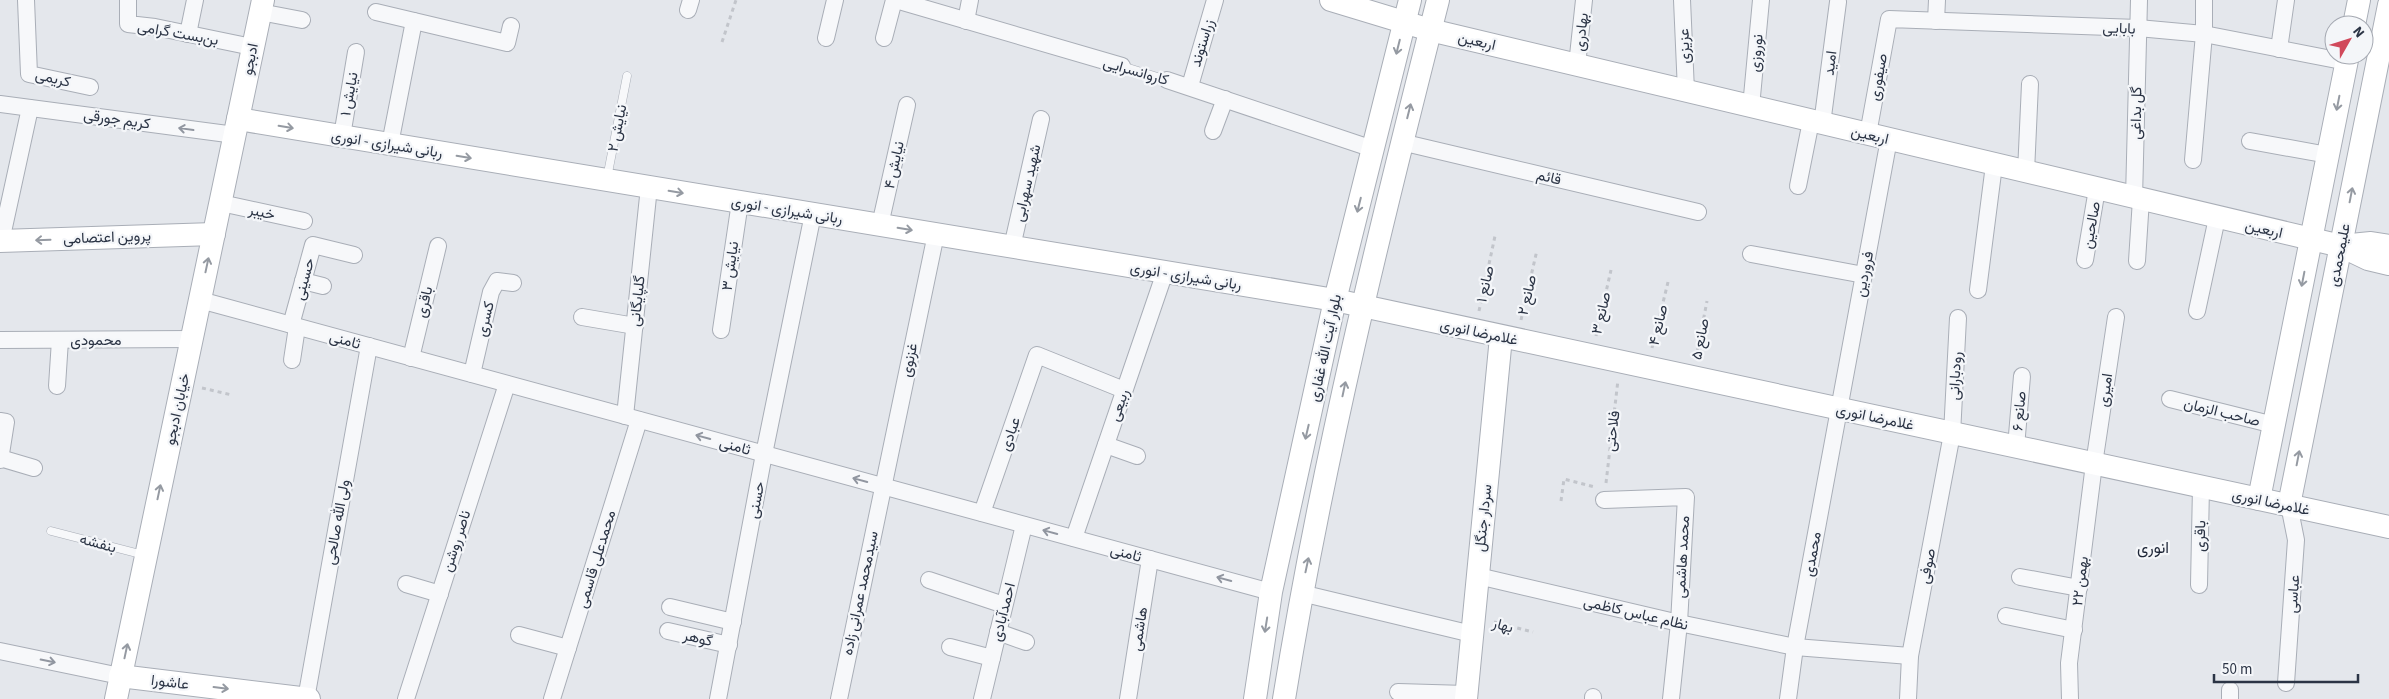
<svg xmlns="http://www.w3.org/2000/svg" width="2389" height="699" font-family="'Source Sans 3',Vazirmatn,sans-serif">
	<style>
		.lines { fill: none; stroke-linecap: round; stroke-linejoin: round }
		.lane-casing { stroke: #a9aeb7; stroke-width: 9 }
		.street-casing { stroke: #a9aeb7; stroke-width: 18 }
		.secondary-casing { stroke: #a9aeb7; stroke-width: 24 }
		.path { stroke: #c2c5cb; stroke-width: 3; stroke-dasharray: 4 4; stroke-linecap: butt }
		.lane { stroke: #f7f8fa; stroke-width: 8 }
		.street { stroke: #f7f8fa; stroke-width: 16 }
		.secondary { stroke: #fff; stroke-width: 22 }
		.oneway { stroke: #959aa2 }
		.oneway2 { stroke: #9196a0 }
		.labels { text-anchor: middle; stroke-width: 4.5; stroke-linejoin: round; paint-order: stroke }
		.street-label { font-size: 15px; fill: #2b3445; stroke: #f4f6f9 }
		.neighbourhood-label { font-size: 16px; fill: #1d2536; stroke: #f4f6f9 }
	</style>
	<rect width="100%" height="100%" fill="#e4e7ec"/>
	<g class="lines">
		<!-- lane casing -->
		<g class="lane-casing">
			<g id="lane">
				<polyline points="1122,66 1167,80"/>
				<polyline points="607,178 627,76"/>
				<polyline points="51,531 144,555"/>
			</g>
		</g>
		<!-- street casing -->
		<g class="street-casing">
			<g id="street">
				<polyline points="26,0 29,74 90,87"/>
				<polyline points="128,0 128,24 155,27 252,47"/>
				<polyline points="896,0 1122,66"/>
				<polyline points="1682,0 1686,91"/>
				<polyline points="688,10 691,0"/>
				<polyline points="260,12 302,20"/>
				<polyline points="376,12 507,43 511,26"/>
				<polyline points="966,21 970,0"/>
				<polyline points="1936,21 1937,0"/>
				<polyline points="188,34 195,0"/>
				<polyline points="826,38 835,0"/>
				<polyline points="884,38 894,0"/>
				<polyline points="2279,49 2286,0"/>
				<polyline points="1577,65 1584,0"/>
				<polyline points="1167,80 1373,149"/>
				<polyline points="1190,86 1215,0"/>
				<polyline points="0,104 235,135"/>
				<polyline points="1751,107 1761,0"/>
				<polyline points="1822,124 1838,2"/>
				<polyline points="1213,131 1225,99"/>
				<polyline points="1868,134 1889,19 2138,28 2204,34 2347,62"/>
				<polyline points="342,136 356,52"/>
				<polyline points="2250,141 2328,155"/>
				<polyline points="1401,142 1698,212"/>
				<polyline points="390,144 414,21"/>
				<polyline points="2193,160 2204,34 2204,0"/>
				<polyline points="2026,172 2030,84"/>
				<polyline points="1798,186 1811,121"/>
				<polyline points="2134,198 2139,0"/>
				<polyline points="221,203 304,221"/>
				<polyline points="880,225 907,105"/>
				<polyline points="1,241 30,108"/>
				<polyline points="1012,247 1041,119"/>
				<polyline points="1751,254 1864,275"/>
				<polyline points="2085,260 2097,189"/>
				<polyline points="2137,261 2141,199"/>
				<polyline points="303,281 323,286"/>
				<polyline points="1978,290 1994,165"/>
				<polyline points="200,300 1271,592"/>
				<polyline points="2197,311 2217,218"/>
				<polyline points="582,317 635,326"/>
				<polyline points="291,325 313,245 354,255"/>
				<polyline points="721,330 740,202"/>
				<polyline points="0,340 192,339"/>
				<polyline points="411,358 438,246"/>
				<polyline points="292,360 297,327"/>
				<polyline points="472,374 491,292 497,281 513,283"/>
				<polyline points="57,386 60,340"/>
				<polyline points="2170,399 2274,425"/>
				<polyline points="625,416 649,187"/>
				<polyline points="0,421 6,422 0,460"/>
				<polyline points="1106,445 1137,456"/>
				<polyline points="2016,447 2022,376"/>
				<polyline points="0,458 34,468"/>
				<polyline points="1604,500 1686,497 1679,623 1671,699"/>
				<polyline points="982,513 1037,355 1124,390"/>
				<polyline points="1074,538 1165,272"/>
				<polyline points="1478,576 1679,623 1795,647 1910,656"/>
				<polyline points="2020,577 2079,588"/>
				<polyline points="929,580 1004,605"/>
				<polyline points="406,584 440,594"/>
				<polyline points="2199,585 2201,487"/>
				<polyline points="1301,593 1472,634"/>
				<polyline points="670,607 733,622"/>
				<polyline points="2006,616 2074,630"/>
				<polyline points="668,631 729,645"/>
				<polyline points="998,632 1026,642"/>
				<polyline points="519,635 568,648"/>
				<polyline points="950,647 992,658"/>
				<polyline points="0,651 120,676"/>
				<polyline points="2286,683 2296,540 2289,505"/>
				<polyline points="2230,690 2230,699"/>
				<polyline points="1398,692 1466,694"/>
				<polyline points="306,699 369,346"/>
				<polyline points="406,699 507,384"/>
				<polyline points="552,699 639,420"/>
				<polyline points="718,699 764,454 813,214"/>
				<polyline points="839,699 936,234"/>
				<polyline points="982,699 1024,525"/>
				<polyline points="1128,699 1150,559"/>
				<polyline points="1593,699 1593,697"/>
				<polyline points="1788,699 1795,647 1889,139"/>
				<polyline points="1908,699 1910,656 1952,434 1958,318"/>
				<polyline points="2070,699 2069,663 2094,464 2116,317"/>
			</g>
		</g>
		<!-- secondary casing -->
		<g class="secondary-casing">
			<g id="secondary">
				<polyline points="1331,0 1430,30 2341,246 2368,259 2389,264"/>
				<polyline points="2354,25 2359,0"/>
				<polyline points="238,119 1335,300 2389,527"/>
				<polyline points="0,241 214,234"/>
				<polyline points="2341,246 2371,243 2389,246"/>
				<polyline points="2259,499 2348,55"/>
				<polyline points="2289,505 2389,5"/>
				<polyline points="120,676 309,699"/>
				<polyline points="116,699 263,0"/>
				<polyline points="1255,699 1271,592 1335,300 1410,0"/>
				<path d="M1284 699C1322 463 1379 232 1438 0"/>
				<polyline points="1466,699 1501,337"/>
			</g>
		</g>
		<!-- path -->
		<g class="path">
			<polyline points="722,42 736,0"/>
			<polyline points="1479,311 1495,236"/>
			<polyline points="1521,320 1537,250"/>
			<polyline points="1596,336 1611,270"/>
			<polyline points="1652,348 1668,282"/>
			<polyline points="1696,358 1707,301"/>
			<polyline points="202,388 232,395"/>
			<polyline points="1606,483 1618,380"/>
			<polyline points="1561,501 1564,479 1595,487"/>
			<polyline points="1494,622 1533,632"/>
		</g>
		<!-- lane -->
		<use href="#lane" class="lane"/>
		<!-- street -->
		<use href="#street" class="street"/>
		<!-- secondary -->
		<use href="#secondary" class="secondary"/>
	</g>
	<!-- one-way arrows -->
	<defs><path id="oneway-shaft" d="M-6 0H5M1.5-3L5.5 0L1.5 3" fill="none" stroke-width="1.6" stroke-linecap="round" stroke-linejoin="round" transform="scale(1.25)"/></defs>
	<g class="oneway">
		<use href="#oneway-shaft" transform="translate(1398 47) rotate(104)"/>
		<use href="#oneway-shaft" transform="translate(2338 103) rotate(101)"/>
		<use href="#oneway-shaft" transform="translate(1409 111) rotate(-76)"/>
		<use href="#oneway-shaft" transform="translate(286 127) rotate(9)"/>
		<use href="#oneway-shaft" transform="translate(464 157) rotate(9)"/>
		<use href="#oneway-shaft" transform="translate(676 192) rotate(9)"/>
		<use href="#oneway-shaft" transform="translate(2351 195) rotate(-79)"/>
		<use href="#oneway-shaft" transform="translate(1359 205) rotate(104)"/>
		<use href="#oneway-shaft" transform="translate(905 229) rotate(9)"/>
		<use href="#oneway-shaft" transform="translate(43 240) rotate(178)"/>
		<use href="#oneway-shaft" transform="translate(207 265) rotate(-78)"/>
		<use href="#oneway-shaft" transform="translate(2303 279) rotate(101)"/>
		<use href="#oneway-shaft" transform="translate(1344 389) rotate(-78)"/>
		<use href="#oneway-shaft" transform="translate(1307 432) rotate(103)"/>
		<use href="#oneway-shaft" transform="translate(2298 458) rotate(-79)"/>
		<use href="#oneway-shaft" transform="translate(159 492) rotate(-78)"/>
		<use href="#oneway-shaft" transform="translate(1307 565) rotate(-78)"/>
		<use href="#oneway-shaft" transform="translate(1266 625) rotate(99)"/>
		<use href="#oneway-shaft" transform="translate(126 651) rotate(-78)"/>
		<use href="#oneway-shaft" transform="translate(221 688) rotate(7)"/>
	</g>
	<g class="oneway2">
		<use href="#oneway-shaft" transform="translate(186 129) rotate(-172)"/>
		<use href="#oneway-shaft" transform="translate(703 437) rotate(-165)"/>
		<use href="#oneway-shaft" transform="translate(860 480) rotate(-165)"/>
		<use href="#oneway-shaft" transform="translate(1050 532) rotate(-165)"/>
		<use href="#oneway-shaft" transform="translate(1224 579) rotate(-165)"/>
		<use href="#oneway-shaft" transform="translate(48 661) rotate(11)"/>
	</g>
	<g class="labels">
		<!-- street labels -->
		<g class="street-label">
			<text transform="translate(2119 28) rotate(2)" y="5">بابایی</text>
			<text transform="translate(1581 32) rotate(-84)" y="5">بهادری</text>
			<text transform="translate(178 33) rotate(10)" y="5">بن‌بست گرامی</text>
			<text transform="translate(1477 41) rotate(13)" y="5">اربعین</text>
			<text transform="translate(1202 43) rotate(-73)" y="5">زراستوند</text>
			<text transform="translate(1684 46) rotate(-92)" y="5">عزیزی</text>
			<text transform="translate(1756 53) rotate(-85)" y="5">نوروزی</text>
			<text transform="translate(250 59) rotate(-79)" y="5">ادبجو</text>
			<text transform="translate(1830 63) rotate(-83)" y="5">امید</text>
			<text transform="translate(1136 71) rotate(16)" y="5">کاروانسرایی</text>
			<text transform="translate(1878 77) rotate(-80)" y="5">صیفوری</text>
			<text transform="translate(53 78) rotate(13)" y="5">کریمی</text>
			<text transform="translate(349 94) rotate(-80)" y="5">نیایش ۱</text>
			<text transform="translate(2136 113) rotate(-89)" y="5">گل بداغی</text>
			<text transform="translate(117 119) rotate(8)" y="5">کریم جورقی</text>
			<text transform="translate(617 128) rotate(-79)" y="5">نیایش ۲</text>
			<text transform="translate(1870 135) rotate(13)" y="5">اربعین</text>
			<text transform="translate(387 144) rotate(9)" y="5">ربانی شیرازی - انوری</text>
			<text transform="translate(894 165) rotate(-78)" y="5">نیایش ۴</text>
			<text transform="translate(1549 177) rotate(13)" y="5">قائم</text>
			<text transform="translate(1027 183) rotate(-77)" y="5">شهید سهرابی</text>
			<text transform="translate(787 210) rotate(9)" y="5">ربانی شیرازی - انوری</text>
			<text transform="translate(262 212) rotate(13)" y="5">خیبر</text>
			<text transform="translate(2091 225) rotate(-80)" y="5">صالحین</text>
			<text transform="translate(2264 229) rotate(13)" y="5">اربعین</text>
			<text transform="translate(107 237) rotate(-2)" y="5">پروین اعتصامی</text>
			<text transform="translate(2339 255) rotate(-79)" y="5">علیمحمدی</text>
			<text transform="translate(730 266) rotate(-82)" y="5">نیایش ۳</text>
			<text transform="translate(1864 274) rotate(-79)" y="5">فروردین</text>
			<text transform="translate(1186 276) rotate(9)" y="5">ربانی شیرازی - انوری</text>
			<text transform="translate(304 279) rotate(-75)" y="5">حسینی</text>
			<text transform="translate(1485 284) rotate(-78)" y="5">صانع ۱</text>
			<text transform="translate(1527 295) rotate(-77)" y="5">صانع ۲</text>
			<text transform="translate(637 301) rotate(-84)" y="5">گلپایگانی</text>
			<text transform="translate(424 302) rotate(-77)" y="5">باقری</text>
			<text transform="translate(1601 313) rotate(-77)" y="5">صانع ۳</text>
			<text transform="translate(485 319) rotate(-77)" y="5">کسری</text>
			<text transform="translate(1658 325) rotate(-77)" y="5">صانع ۴</text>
			<text transform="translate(1479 332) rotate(12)" y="5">غلامرضا انوری</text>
			<text transform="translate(1700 339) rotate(-79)" y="5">صانع ۵</text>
			<text x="96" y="345">محمودی</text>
			<text transform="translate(345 340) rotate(15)" y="5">ثامنی</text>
			<text transform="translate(1325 348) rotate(-78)" y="5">بلوار آیت الله غفاری</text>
			<text transform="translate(909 360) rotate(-78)" y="5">غزنوی</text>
			<text transform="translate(1955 376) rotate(-87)" y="5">رودبارانی</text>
			<text transform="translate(2105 390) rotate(-82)" y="5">امیری</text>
			<text transform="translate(1119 405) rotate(-71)" y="5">ربیعی</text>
			<text transform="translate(177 409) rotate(-78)" y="5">خیابان ادبجو</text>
			<text transform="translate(2019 411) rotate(-85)" y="5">صانع ۶</text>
			<text transform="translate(2222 412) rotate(14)" y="5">صاحب الزمان</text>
			<text transform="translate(1875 417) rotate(12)" y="5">غلامرضا انوری</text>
			<text transform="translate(1612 431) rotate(-83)" y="5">فلاحتی</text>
			<text transform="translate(1010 434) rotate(-71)" y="5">عبادی</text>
			<text transform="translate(735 446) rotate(15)" y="5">ثامنی</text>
			<text transform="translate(756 500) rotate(-79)" y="5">حسنی</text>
			<text transform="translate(2271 502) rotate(12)" y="5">غلامرضا انوری</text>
			<text transform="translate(1483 518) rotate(-84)" y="5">سردار جنگل</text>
			<text transform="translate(337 522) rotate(-80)" y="5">ولی الله صالحی</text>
			<text transform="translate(2200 536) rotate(-89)" y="5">باقری</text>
			<text transform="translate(456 541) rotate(-72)" y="5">ناصر روشن</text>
			<text transform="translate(98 543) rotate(15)" y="5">بنفشه</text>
			<text transform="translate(1126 553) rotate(15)" y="5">ثامنی</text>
			<text transform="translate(1812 554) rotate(-80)" y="5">محمدی</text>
			<text transform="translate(1682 557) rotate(-87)" y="5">محمد هاشمی</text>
			<text transform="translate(596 559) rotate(-73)" y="5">محمدعلی قاسمی</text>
			<text transform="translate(1927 566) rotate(-79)" y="5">صوفی</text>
			<text transform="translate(2080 581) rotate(-83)" y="5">۲۲ بهمن</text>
			<text transform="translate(860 593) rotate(-78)" y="5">سیدمحمد عمرانی زاده</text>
			<text transform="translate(2293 594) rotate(-86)" y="5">عباسی</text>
			<text transform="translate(1003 612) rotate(-76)" y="5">احمدآبادی</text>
			<text transform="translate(1636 613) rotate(13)" y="5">نظام عباس کاظمی</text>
			<text transform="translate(1503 625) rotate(15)" y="5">بهار</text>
			<text transform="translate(1139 629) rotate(-81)" y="5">هاشمی</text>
			<text transform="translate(698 638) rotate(13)" y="5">گوهر</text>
			<text transform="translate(170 682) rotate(7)" y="5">عاشورا</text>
		</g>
		<!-- neighbourhood labels -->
		<g class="neighbourhood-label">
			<text x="2153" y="553">انوری</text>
		</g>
	</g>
	<!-- north arrow -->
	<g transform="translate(2349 40) rotate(51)"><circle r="24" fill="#f4f6f9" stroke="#a4a8b1"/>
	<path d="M0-4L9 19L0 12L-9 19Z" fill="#d1495b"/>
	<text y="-8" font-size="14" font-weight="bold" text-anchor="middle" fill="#2b3445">N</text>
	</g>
	<!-- scale -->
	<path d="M2214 674v8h144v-8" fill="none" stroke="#2b3445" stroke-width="2.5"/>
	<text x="2222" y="674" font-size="15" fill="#2b3445" stroke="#f4f6f9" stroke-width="4" paint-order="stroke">50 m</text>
</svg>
